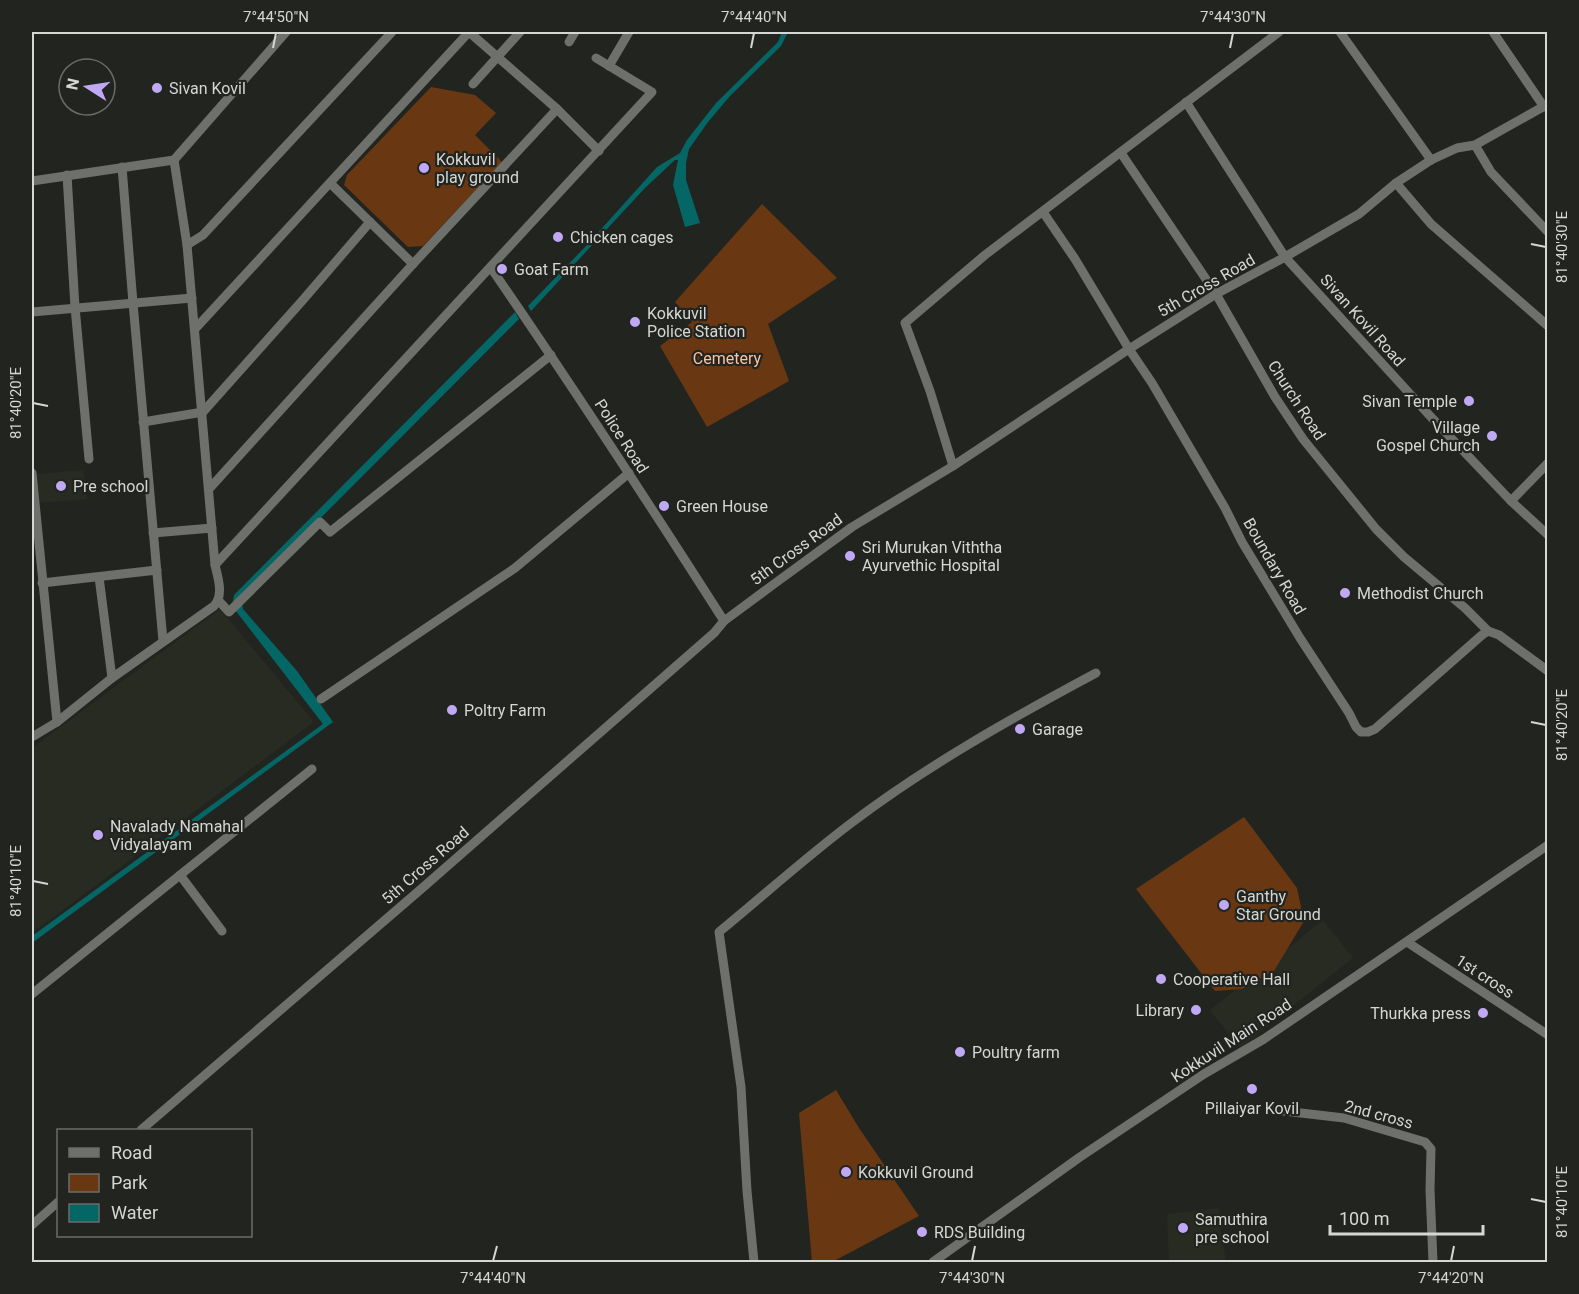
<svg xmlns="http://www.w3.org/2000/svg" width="1579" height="1294" font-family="Roboto,sans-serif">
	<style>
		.built { fill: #282b21 }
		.green { fill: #693812 }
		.water { fill: #046766 }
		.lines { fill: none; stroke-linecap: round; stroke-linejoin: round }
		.street { stroke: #6e706b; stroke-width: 9 }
		.ticks { fill: none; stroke: #d6d7d4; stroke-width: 2 }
		.poi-dot { fill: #c0a8f3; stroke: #222420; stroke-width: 2 }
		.labels { text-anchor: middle; stroke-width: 4.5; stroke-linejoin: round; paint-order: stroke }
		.poi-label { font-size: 16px; fill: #d6d7d4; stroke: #222420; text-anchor: start }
		.street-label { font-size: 16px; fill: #d6d7d4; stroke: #222420 }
		.park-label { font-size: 16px; fill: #fac4a2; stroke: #222420 }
		.neatline { fill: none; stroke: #d6d7d4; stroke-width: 2 }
		.ticks-label { font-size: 15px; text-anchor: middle; fill: #d6d7d4 }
	</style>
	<rect width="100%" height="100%" fill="#222420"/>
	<!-- built -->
	<g class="built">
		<polygon points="83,470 87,499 38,503 36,474"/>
		<polygon points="220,609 314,722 35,931 32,921 32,748"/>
		<polygon points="1323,920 1353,958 1240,1048 1210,1010"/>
		<polygon points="1219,1208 1221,1232 1226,1262 1169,1262 1167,1214"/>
	</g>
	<!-- green -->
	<g class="green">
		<polygon points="431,87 475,95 496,113 475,135 502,162 423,246 408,247 344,185 347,175"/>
		<polygon points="762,204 837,278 768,324 789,381 707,427 660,346 692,322 675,302"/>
		<polygon points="1244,817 1297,888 1304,921 1274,971 1242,989 1215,991 1136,889"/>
		<polygon points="836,1090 859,1128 919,1216 832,1262 812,1262 799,1113"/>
	</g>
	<!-- water -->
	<g class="water">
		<polygon points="782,32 788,32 781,46 730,96 708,122 689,149 686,163 686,180 700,223 685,227 673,185 678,160 675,160 645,188 531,311 528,306 586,246 657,167 680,153 687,140 716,103 778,42"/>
		<polygon points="515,312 519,319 241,598 243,609 297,671 333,722 32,943 32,936 323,724 232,606 234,595"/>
	</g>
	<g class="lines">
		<!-- street -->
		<g class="street">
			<polyline points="469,32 557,109 599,151"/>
			<polyline points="1340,32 1431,160"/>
			<polyline points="1493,32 1544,107"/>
			<polyline points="569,42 575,32"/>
			<polyline points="609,66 629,32"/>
			<polyline points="473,84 520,32"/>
			<polyline points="1186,102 1285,257 1431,417 1511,501 1548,535"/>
			<polyline points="1475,145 1491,172 1548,232"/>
			<polyline points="1121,153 1216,294 1275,397 1303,439 1376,529 1404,557 1465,608 1488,631"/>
			<polyline points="122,167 133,303 163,641"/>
			<polyline points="67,175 75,307 89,459"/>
			<polyline points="32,181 174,160 286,32"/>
			<polyline points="330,183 413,264"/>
			<polyline points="1396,183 1431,224 1548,326"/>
			<polyline points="1043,212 1075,259 1129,349 1152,383 1225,508 1242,542 1300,638 1349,713 1356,727 1361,732 1368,732 1375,729 1482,635 1488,631 1499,635 1548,671"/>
			<polyline points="187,245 203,235 392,32"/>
			<path d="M491 268C571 384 648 502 724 621"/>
			<polyline points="32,312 192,298"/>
			<polyline points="195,329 469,32"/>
			<polyline points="143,422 203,412 302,301 370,222"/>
			<polyline points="953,466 930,391 905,323 985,255 1279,32"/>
			<polyline points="32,473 57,722"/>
			<polyline points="209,489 413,264 557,109"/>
			<polyline points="1511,501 1548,463"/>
			<polyline points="153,533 212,528"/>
			<polyline points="215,565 652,92 596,58"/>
			<polyline points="99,577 112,678"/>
			<polyline points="42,583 157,570"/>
			<polyline points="219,601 229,612 320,522 330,532 551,355"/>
			<polyline points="321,699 515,568 629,473"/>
			<path d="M32 737 57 722 112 678 214 606C224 595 218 578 215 565L187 245 174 160"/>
			<polyline points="180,875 222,931"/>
			<polyline points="1407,942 1548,1035"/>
			<polyline points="32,994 312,769"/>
			<polyline points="1275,1110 1344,1118 1425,1142 1431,1149 1430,1190 1433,1262"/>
			<polyline points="141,1130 420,890 714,633 724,621 774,584 852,527 953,466 1129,349 1216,294 1285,257 1359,214 1396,183 1431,160 1457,148 1475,145 1548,104"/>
			<polyline points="32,1225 58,1202"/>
			<path d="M754 1262 747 1191 741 1087 719 932C763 896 805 858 850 824 926 766 1012 718 1096 673"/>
			<polyline points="933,1262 1080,1157 1204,1074 1264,1039 1548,845"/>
		</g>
	</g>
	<!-- ticks -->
	<path class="ticks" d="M273 48 276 33M751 48 754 33M1230 48 1233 33M1531 244 1546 247M33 403 48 406M1531 722 1546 725M33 881 48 884M1531 1199 1546 1202M493 1261 497 1246M972 1261 975 1246M1451 1261 1454 1246"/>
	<!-- markers -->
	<g class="poi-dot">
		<circle cx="157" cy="88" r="6"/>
		<circle cx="424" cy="168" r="6"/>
		<circle cx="558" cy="237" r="6"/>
		<circle cx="502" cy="269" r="6"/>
		<circle cx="635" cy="322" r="6"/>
		<circle cx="1469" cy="401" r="6"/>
		<circle cx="1492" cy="436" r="6"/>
		<circle cx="61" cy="486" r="6"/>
		<circle cx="664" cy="506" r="6"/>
		<circle cx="850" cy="556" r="6"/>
		<circle cx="1345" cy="593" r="6"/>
		<circle cx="452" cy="710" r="6"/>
		<circle cx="1020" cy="729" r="6"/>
		<circle cx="98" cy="835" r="6"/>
		<circle cx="1224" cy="905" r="6"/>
		<circle cx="1161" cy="979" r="6"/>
		<circle cx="1196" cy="1010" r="6"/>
		<circle cx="1483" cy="1013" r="6"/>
		<circle cx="960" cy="1052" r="6"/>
		<circle cx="1252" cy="1089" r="6"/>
		<circle cx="846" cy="1172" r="6"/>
		<circle cx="1183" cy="1228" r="6"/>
		<circle cx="922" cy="1232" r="6"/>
	</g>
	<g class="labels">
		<!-- poi labels -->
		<g class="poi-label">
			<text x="169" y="94">Sivan Kovil</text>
			<text x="436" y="165">Kokkuvil<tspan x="436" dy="18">play ground</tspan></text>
			<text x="570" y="243">Chicken cages</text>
			<text x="514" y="275">Goat Farm</text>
			<text x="647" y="319">Kokkuvil<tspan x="647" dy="18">Police Station</tspan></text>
			<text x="1457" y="407" text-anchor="end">Sivan Temple</text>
			<text x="1480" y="433" text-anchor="end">Village<tspan x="1480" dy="18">Gospel Church</tspan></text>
			<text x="73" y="492">Pre school</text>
			<text x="676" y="512">Green House</text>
			<text x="862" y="553">Sri Murukan Viththa<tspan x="862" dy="18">Ayurvethic Hospital</tspan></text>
			<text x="1357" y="599">Methodist Church</text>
			<text x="464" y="716">Poltry Farm</text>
			<text x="1032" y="735">Garage</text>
			<text x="110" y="832">Navalady Namahal<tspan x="110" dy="18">Vidyalayam</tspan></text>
			<text x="1236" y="902">Ganthy<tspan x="1236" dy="18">Star Ground</tspan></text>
			<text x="1173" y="985">Cooperative Hall</text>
			<text x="1184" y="1016" text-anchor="end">Library</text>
			<text x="1471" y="1019" text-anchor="end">Thurkka press</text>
			<text x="972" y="1058">Poultry farm</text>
			<text x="1252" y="1114" text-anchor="middle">Pillaiyar Kovil</text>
			<text x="858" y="1178">Kokkuvil Ground</text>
			<text x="1195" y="1225">Samuthira<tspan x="1195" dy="18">pre school</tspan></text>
			<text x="934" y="1238">RDS Building</text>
		</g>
		<!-- street labels -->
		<g class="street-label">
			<text transform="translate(1206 285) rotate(-30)" y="6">5th Cross Road</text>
			<text transform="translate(1363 320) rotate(48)" y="6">Sivan Kovil Road</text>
			<text transform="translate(1297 400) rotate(57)" y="6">Church Road</text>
			<text transform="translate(622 436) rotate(57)" y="6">Police Road</text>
			<text transform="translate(796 549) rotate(-36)" y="6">5th Cross Road</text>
			<text transform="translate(1275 566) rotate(60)" y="6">Boundary Road</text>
			<text transform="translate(425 865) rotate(-41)" y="6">5th Cross Road</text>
			<text transform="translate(1485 976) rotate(33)" y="6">1st cross</text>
			<text transform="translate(1231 1040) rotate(-33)" y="6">Kokkuvil Main Road</text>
			<text transform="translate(1379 1114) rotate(15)" y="6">2nd cross</text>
		</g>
		<!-- park labels -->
		<g class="park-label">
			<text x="727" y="364">Cemetery</text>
		</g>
	</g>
	<!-- border -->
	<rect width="1579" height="1294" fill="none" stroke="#222420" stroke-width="66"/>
	<!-- legend -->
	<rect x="57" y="1129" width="195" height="108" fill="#222420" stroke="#6a6c68" stroke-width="1.5"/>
	<rect x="69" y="1148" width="30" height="9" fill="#6e706b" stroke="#6a6c68" stroke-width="1.5"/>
	<text x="111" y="1159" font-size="18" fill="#d6d7d4">Road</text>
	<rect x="69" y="1174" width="30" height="18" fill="#693812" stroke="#6a6c68" stroke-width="1.5"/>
	<text x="111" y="1189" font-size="18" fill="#d6d7d4">Park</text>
	<rect x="69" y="1204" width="30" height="18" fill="#046766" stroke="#6a6c68" stroke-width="1.5"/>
	<text x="111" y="1219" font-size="18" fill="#d6d7d4">Water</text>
	<!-- north arrow -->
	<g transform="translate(87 87) rotate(282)"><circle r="28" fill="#222420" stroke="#6a6c68" stroke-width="1.5"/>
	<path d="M0-4.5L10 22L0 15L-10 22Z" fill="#c0a8f3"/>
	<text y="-9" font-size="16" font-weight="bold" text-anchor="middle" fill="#d6d7d4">N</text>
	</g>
	<!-- scale -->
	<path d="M1330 1225v9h153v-9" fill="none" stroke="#d6d7d4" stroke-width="3"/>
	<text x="1339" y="1225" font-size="18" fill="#d6d7d4" stroke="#222420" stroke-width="4.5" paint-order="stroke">100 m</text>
	<rect x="33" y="33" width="1513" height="1228" class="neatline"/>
	<g class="ticks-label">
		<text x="276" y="22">7°44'50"N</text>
		<text x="754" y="22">7°44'40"N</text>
		<text x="1233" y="22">7°44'30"N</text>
		<text transform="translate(1562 247) rotate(-90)" y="5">81°40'30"E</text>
		<text transform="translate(16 403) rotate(-90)" y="5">81°40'20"E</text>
		<text transform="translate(1562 725) rotate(-90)" y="5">81°40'20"E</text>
		<text transform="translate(16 881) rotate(-90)" y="5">81°40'10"E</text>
		<text transform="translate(1562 1202) rotate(-90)" y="5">81°40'10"E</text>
		<text x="493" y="1283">7°44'40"N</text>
		<text x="972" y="1283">7°44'30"N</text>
		<text x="1451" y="1283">7°44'20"N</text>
	</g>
</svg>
